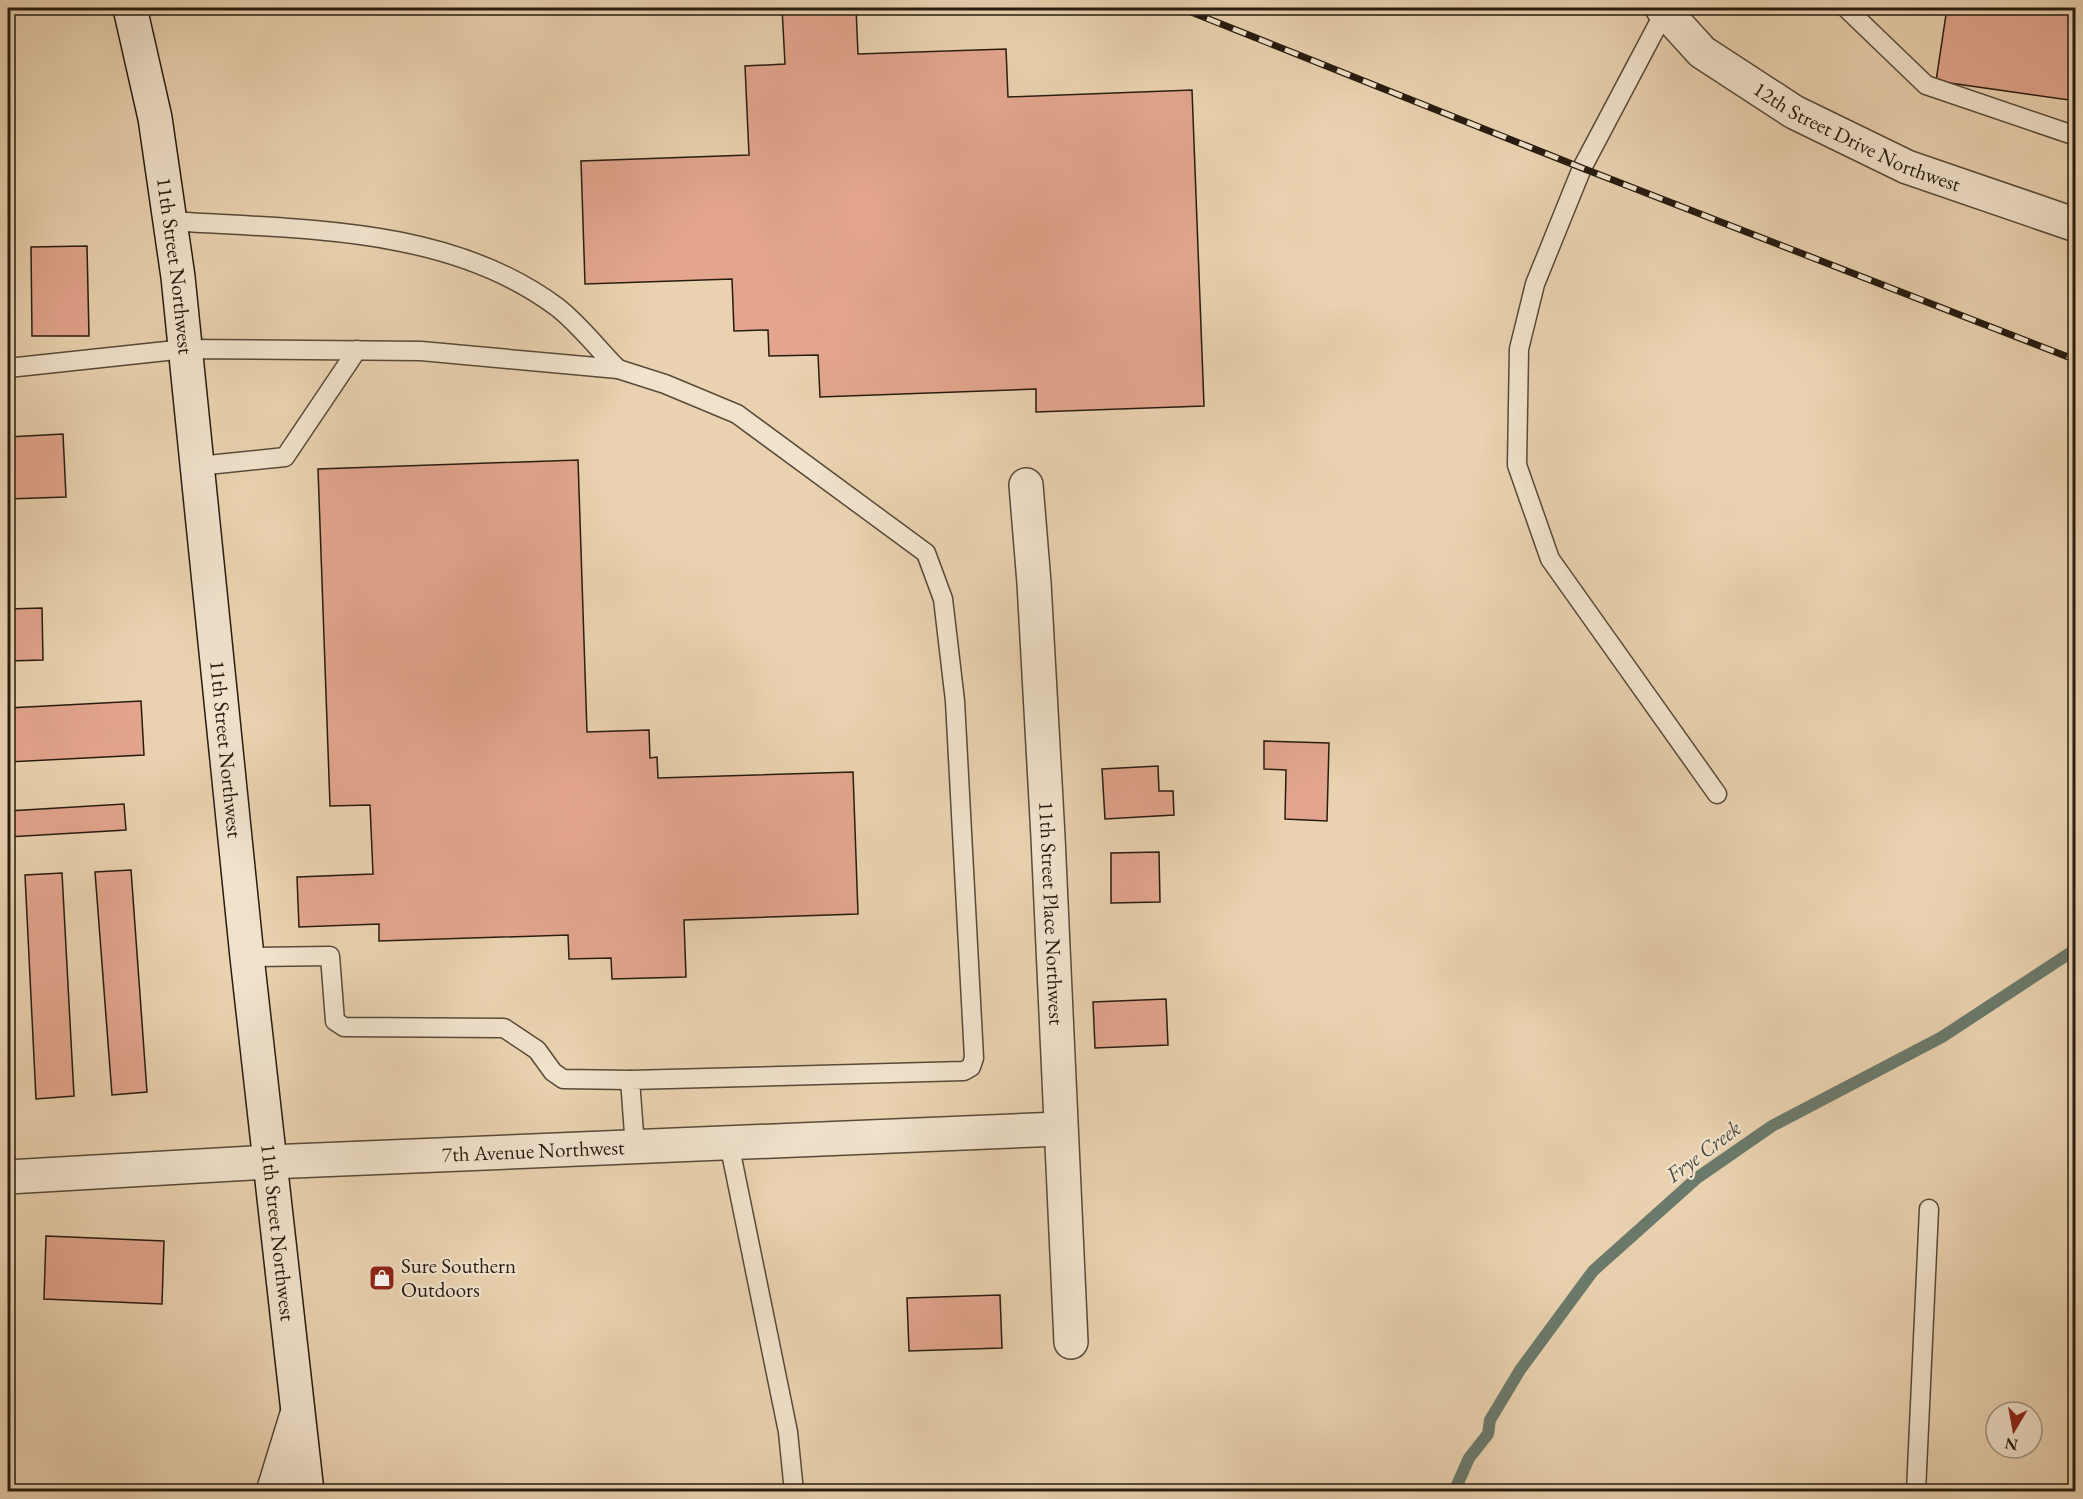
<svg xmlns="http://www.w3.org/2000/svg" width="2083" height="1499" font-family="'EB Garamond',serif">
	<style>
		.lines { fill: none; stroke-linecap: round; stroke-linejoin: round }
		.stream { stroke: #6b7a6c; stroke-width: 12 }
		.building { fill: #e3a58e; stroke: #271c10; stroke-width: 1.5 }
		.service-casing { stroke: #584a38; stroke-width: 21 }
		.minor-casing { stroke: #584a38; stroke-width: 36 }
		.tertiary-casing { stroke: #584a38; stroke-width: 36 }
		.secondary-casing { stroke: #271c10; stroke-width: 36 }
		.service { stroke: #f1e2cc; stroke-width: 18 }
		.minor { stroke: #f1e2cc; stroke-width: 33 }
		.tertiary { stroke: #f1e2cc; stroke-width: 33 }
		.secondary { stroke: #f1e2cc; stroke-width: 33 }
		.rail-casing { stroke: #271c10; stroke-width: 7 }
		.rail { stroke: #f1e2cc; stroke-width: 4.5; stroke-dasharray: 14; stroke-linecap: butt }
		.labels { text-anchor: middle; stroke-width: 4.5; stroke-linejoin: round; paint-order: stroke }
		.street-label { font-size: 21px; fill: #271c10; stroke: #f1e2cc }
		.poi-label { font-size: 21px; fill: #271c10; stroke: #f1e2cc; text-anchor: start }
		.water-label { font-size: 22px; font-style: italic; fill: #494b3e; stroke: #f1e2cc }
	</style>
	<rect width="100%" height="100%" fill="#ead2b0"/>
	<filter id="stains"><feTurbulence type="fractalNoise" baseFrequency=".00333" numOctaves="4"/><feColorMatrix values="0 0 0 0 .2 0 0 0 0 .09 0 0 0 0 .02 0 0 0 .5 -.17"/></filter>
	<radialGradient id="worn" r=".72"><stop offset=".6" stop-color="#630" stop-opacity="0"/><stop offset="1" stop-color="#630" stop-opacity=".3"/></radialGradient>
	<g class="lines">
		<!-- stream -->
		<polyline class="stream" points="1454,1492 1469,1458 1488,1434 1490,1420 1520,1370 1593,1271 1697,1178 1772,1126 1942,1037 2076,949"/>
	</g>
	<!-- building -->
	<g class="building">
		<polygon points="782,8 856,8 858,54 1006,49 1008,97 1192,90 1204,406 1036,412 1036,389 820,397 818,355 769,356 768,330 734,331 732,279 585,284 581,161 749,155 745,66 785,64"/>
		<polygon points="1947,8 2076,8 2076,101 1936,81"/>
		<polygon points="87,246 89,336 32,336 31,247"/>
		<polygon points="63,434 66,497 8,499 8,437"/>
		<polygon points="578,460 587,732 649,730 650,758 657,757 658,778 853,772 858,914 684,920 686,977 612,979 611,958 569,959 568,935 379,941 379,924 299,927 297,877 373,874 370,805 330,806 318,469"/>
		<polygon points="42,608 43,660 8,661 8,609"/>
		<polygon points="141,701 144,755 8,762 8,708"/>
		<polygon points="1264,741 1329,743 1327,821 1285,819 1286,770 1264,769"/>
		<polygon points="1158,766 1159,791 1173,791 1174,815 1105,819 1102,769"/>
		<polygon points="124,804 126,830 8,837 8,811"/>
		<polygon points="1159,852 1160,902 1111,903 1111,853"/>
		<polygon points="131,870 147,1092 112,1095 95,872"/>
		<polygon points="62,873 74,1096 36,1099 25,875"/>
		<polygon points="1166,999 1168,1045 1095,1048 1093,1002"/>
		<polygon points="46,1236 164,1241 162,1304 44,1299"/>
		<polygon points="1000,1295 1002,1348 909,1351 907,1298"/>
	</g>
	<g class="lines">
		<!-- service casing -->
		<g class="service-casing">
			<g id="service">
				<polyline points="1846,8 1926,85 2076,136"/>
				<polyline points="1665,11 1582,168 1535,284 1519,349 1517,465 1550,559 1717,794"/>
				<path d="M170 221C300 230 447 225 557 307 579 324 598 349 618 369"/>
				<polyline points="8,368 185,349 421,351 618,369 665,384 737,414 926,553 943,599 955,701 974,1058 971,1067 964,1071 630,1080 635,1147"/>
				<polyline points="198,466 285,457 357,350"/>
				<polyline points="247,957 330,956 335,1021 344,1027 504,1028 537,1050 553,1072 563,1079 630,1080"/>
				<polyline points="729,1143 788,1432 794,1492"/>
				<polyline points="1916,1492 1929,1209"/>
			</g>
		</g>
		<!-- minor casing -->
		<g class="minor-casing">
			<g id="minor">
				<path id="s1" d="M1026 485 1034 583 1048 837 1071 1342"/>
				<path id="s2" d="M8 1177 269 1162 1059 1129"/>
				<polyline points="273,1492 297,1414"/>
			</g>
		</g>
		<!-- tertiary casing -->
		<g class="tertiary-casing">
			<g id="tertiary">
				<path id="s3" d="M1662 8 1702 52 1794 112 1907 167 2076 225"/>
			</g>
		</g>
		<!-- secondary casing -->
		<g class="secondary-casing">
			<g id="secondary">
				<path id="s4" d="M130 8 155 118 178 277 247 957 307 1492"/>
			</g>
		</g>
		<!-- service -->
		<use href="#service" class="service"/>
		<!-- minor -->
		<use href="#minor" class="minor"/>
		<!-- tertiary -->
		<use href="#tertiary" class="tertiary"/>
		<!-- secondary -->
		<use href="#secondary" class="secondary"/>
		<!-- rail casing -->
		<g class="rail-casing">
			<polyline id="rail" points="1181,8 1582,168 2076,360"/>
		</g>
		<!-- rail -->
		<use href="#rail" class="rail"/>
	</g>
	<!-- icons -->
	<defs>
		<g id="shop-square" transform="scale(1.35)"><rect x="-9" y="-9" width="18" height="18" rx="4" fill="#8f2418" stroke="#f1e2cc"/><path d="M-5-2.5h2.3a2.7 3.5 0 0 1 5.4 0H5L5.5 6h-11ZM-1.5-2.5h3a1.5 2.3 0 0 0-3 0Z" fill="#fff"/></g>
	</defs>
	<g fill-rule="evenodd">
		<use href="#shop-square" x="382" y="1278"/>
	</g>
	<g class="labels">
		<!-- street labels -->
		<g class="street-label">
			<text dy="7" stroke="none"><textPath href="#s3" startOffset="237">12th Street Drive Northwest</textPath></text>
			<text dy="7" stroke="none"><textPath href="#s4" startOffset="262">11th Street Northwest</textPath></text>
			<text dy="7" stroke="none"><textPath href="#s4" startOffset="748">11th Street Northwest</textPath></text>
			<text dy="7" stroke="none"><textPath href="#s1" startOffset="429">11th Street Place Northwest</textPath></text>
			<text dy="7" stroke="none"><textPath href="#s2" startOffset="526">7th Avenue Northwest</textPath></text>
			<text dy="7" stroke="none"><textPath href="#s4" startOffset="1234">11th Street Northwest</textPath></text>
		</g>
		<!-- poi labels -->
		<g class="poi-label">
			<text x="401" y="1273">Sure Southern<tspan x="401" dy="24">Outdoors</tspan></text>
		</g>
		<!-- water labels -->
		<g class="water-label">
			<text transform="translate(1703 1151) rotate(-37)" y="8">Frye Creek</text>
		</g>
	</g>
	<!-- margin -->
	<rect width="2083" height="1499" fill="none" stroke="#ead2b0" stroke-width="30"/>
	<rect x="9" y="9" width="2065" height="1481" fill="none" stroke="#271c10" stroke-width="3"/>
	<rect x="15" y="15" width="2053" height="1469" fill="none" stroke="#271c10" stroke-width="1.5"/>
	<!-- north arrow -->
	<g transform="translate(2014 1430) rotate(190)"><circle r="28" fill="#f1e2cc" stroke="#a09381" stroke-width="1.5"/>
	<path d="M0-4.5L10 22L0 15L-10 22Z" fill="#8f2418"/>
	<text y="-9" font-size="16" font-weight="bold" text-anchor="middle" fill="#271c10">N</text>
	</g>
	<rect width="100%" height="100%" filter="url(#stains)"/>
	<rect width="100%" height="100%" fill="url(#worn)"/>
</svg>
